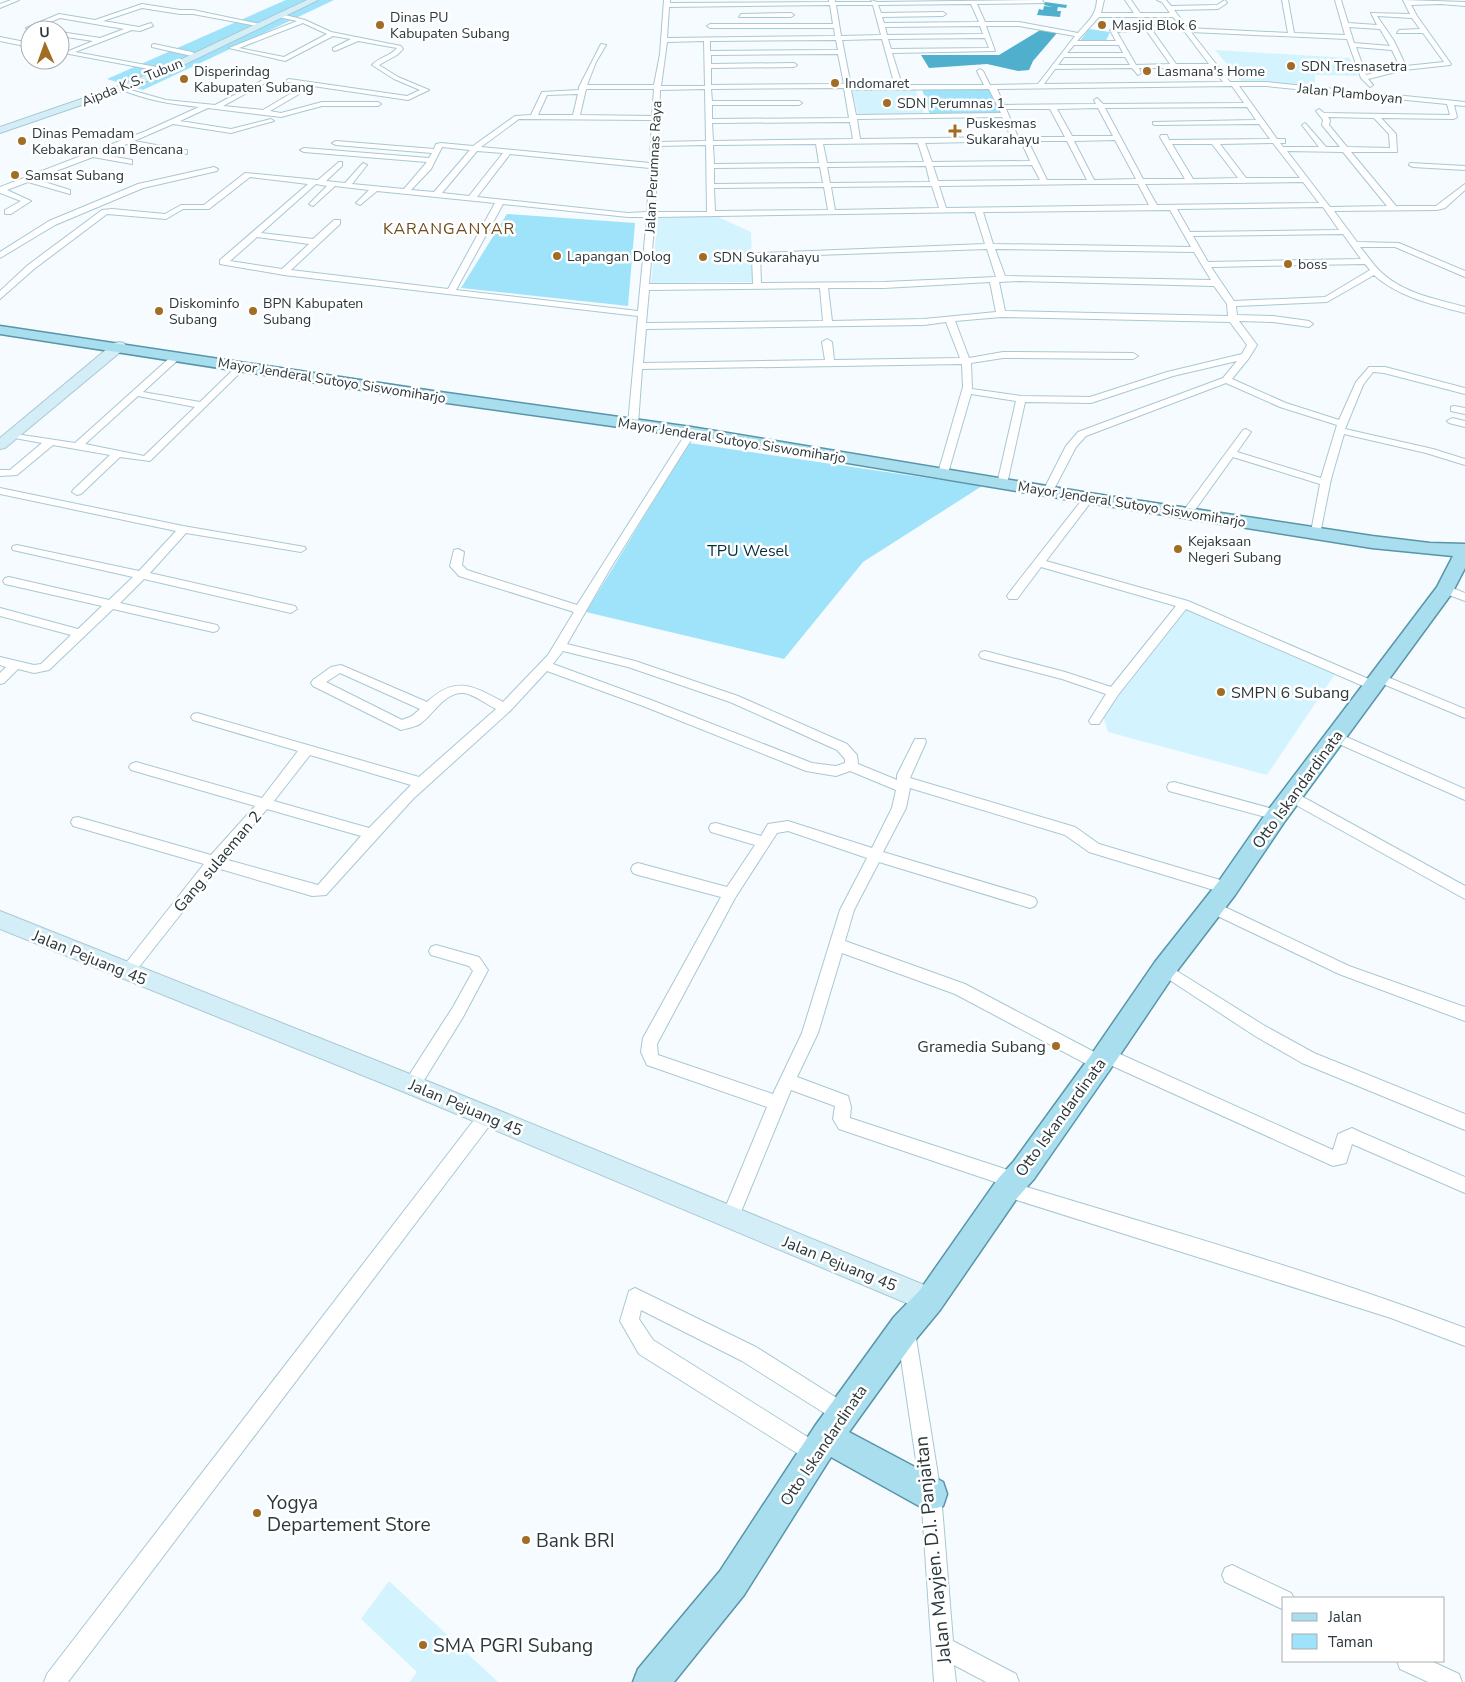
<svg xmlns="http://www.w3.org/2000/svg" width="1465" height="1682" font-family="'Nunito Sans',sans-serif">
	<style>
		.built { fill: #d3f4ff }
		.green { fill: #9ee3fa }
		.water { fill: #4fafcc }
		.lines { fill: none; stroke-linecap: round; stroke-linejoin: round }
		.street-casing { stroke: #a9c8d3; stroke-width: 2 }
		.secondary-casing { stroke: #a9c8d3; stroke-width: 2 }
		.primary-casing { stroke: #5895a9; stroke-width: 3 }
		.street { fill: #fff; fill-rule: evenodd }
		.secondary { fill: #d4eef7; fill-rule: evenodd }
		.primary { fill: #a9deef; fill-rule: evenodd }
		.poi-dot { fill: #a16d25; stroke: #fff; stroke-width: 2 }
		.labels { text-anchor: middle; stroke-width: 5; stroke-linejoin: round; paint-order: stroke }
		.far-poi-label { font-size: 14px; fill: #2a373b; stroke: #fff; text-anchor: start }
		.far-street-label { font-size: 14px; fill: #2a373b; stroke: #fff }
		.far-quarter-label { font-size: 16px; letter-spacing: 1px; fill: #6f4b1a; stroke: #fff }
		.park-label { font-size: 16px; fill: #002f3b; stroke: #fff }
		.poi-label { font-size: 16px; fill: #2a373b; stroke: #fff; text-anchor: start }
		.street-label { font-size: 16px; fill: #2a373b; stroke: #fff }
		.near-poi-label { font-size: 19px; fill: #2a373b; stroke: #fff; text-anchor: start }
		.near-street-label { font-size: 19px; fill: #2a373b; stroke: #fff }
	</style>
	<rect width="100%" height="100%" fill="#f5fbfe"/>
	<!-- built -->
	<g class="built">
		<polygon points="1215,50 1350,58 1358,76 1315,75 1315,87 1277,83 1242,82"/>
		<polygon points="916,90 924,115 858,115 852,91"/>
		<polygon points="658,216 716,216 751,232 753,282 651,283"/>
		<polygon points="1188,608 1337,671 1267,775 1108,732 1102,713"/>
		<polygon points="389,1581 498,1682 410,1682 417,1672 361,1619"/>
	</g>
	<!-- green -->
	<g class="green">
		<polygon points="286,0 334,0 143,90 107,79"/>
		<polygon points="1089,29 1110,32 1106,41 1080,41"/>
		<polygon points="922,89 992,89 1003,114 930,115"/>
		<polygon points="507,214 635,223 628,306 461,288"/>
		<polygon points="689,443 982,486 863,562 784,659 586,612"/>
	</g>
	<!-- water -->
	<g class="water">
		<polygon points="1045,2 1067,5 1066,8 1058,7 1057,11 1061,11 1060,17 1037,15 1039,9 1043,10 1044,6 1053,7 1044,5"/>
		<polygon points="1042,29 1057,33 1033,61 1029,70 1018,71 987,64 929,68 921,55 999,55"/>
	</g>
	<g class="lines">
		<!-- street casing -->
		<g class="street-casing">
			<g id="street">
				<polygon points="11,0 19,0 0,8 0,4"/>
				<path d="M664 0H670V3L829 2V0H835V2H872L871 0 877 2 1042 0 1044 3 977 4 985 22H1019L1078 33C1088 21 1096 16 1097 0H1104L1101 13H1134L1125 0H1131L1140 13H1170L1162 2 1157 0H1166L1171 6 1217 5 1225 0 1227 3 1218 9 1174 10 1188 28 1288 33 1282 0H1288L1294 33 1345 35 1335 0H1341L1348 23 1377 25 1371 13 1410 14 1403 0 1465 2V6L1441 4 1411 5 1417 16 1451 64 1450 65 1404 70 1368 79 1373 85 1370 87 1361 78 1347 39 1191 32 1230 82H1266L1465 102V106L1454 105 1457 117 1454 119 1381 118 1396 134 1397 152H1351L1396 206H1436L1465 184V190L1445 208 1437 210 1334 211 1357 242 1399 243 1465 271V277L1395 247H1360C1368 256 1373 265 1382 273 1405 294 1437 299 1465 307V313C1434 305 1398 297 1374 275L1327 302 1236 306 1237 315 1273 316 1309 321 1313 324 1309 327 1273 322 1239 321 1257 345 1249 358 1232 379 1286 403 1339 420 1356 382 1369 367H1385L1465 388V394L1384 373 1373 372 1363 385 1345 429 1433 449 1465 459V465L1426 453 1344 434 1331 479 1320 534 1316 535 1311 532 1320 484 1233 457 1192 514H1184L1183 512 1184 510 1243 430 1246 429 1251 432 1237 452 1321 478 1337 425 1280 407 1226 383 1086 436 1076 447 1052 493 1048 494 1043 491 1066 446 1078 432 1223 378 1237 361 1173 376 1091 403 1025 402 1007 484 1002 487 997 484 1016 401 971 394 948 473 943 476 938 473 963 387 962 364 642 369 638 424 633 427 628 424 638 316 284 275 220 264V260L308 184 250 177 209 209H183L166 219 107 214 34 269 0 299V291L28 265 102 210 112 209 165 214 181 205H204L245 173 318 180 339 162H342V166L326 181 345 183 363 163 367 165 352 184 404 189 427 162 304 152 300 150 304 148 429 158 432 153 336 145 332 143 336 141 434 149 436 144 441 143 473 146 515 116 531 115 542 92 579 90V87L601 44 606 45 596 62 587 85H654L660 54ZM971 4 979 22 884 23 882 17 943 16 946 14 943 12 881 13 878 5ZM830 5 833 24H710L707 26 710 28H834L835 36 667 38 669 7ZM836 5H873L881 35 841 36ZM1377 16 1412 18 1420 29 1399 30 1397 33H1423L1444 62 1406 66 1394 41ZM1099 17H1173L1180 25 1113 28 1110 30 1116 41H1077ZM980 26 983 34 887 35 885 27ZM986 26H1019L1075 36 1038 84 990 85 983 71 980 69 977 71 984 85H902L892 53 995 51ZM1349 27 1380 29 1390 46 1354 43ZM1182 29V31L1185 32 1209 64H1176L1152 30ZM1146 30 1170 64 1136 65 1117 32ZM985 38 989 48 891 49 888 39ZM882 39 895 86H851L842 40ZM836 40 838 50 710 51V41ZM704 41 705 86H661L667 42ZM1074 45H1119L1123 53H1067ZM1356 47 1392 50 1400 67 1366 75ZM838 54 844 84 711 85V68L794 67 797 65 794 63 711 64V55ZM1064 57H1125L1130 65H1058ZM1132 68 1138 75 1141 73 1139 68H1212L1223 82 1044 84 1055 69ZM1232 86 1244 103 1103 104 1097 98 1094 100 1096 104 1004 105 997 89ZM1239 86H1266L1447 104 1450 115 1324 113 1319 109 1316 111 1323 120 1322 125 1340 147H1326L1305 123 1302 125 1319 147H1283L1280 143H1285V139H1277ZM844 88 849 118 712 119V105H799L802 103 799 101H712L711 89ZM586 89H654L652 116 580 115ZM705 89 706 141 658 142 660 90ZM989 89 1001 113 856 115 851 90ZM578 94 573 115H538L547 95ZM1247 107 1256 120 1153 122V124L1155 125 1259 124 1270 139 1169 140 1167 135H1161L1160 137 1185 179H1143L1105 108ZM1098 108 1113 136H1072L1057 109ZM1006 109H1050L1065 137H1018ZM1002 117 1011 137 860 139 857 119ZM1328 117 1374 118 1389 134 1390 148 1347 147 1329 125 1330 120ZM519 119 652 120 650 163 481 147ZM850 122 853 139 713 141 712 123ZM1115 140 1136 179 1094 180 1074 141ZM1021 141 1030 161 932 162 925 143ZM1028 141H1067L1087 180H1047ZM918 143 924 162 827 163 823 144ZM1273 143 1300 178H1246L1220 144ZM816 144 819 163 714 164 713 145ZM1172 144H1212L1238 178 1193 179ZM706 145 707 212H655L658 146ZM442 147 470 150 434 192 411 190 431 169ZM477 151 503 153 469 196 442 193ZM1287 151 1343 152 1387 206 1330 207ZM510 154 650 168 647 212 628 213 477 197ZM1032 165 1040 180 938 181 933 166ZM926 166 930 182 830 183 827 167ZM820 167 823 183 714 184V168ZM1303 182 1319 203 1157 205 1145 184ZM316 184 327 186 309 204 313 206 335 186 369 190 356 203 360 205 377 191 495 203 448 289 291 270 340 224V220H334L313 239 261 233ZM1089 184H1138L1149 205 946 208 939 186ZM932 186 939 208 835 210 831 187ZM824 187 828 210 715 211 714 188ZM503 204 628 217H647L638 311 456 290ZM1323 207 1339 230 1190 232 1177 209ZM1170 210 1191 247 993 244 983 212ZM975 212 985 244 759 253 752 256 753 284H649L655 217ZM1343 234 1361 259 1208 262 1193 236ZM257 237 309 244 282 269 230 261ZM987 249 996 277 884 282 761 283 760 257ZM995 249 1194 252 1211 280 1005 276ZM1365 264 1370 270 1325 297 1234 301 1211 267ZM1019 281 1214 286 1227 304 1228 316 1005 311 999 282ZM990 282 996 312 924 319 832 321 828 288H884ZM820 288 823 321 646 323 649 290ZM1001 317 1230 322 1247 345 1242 354 1167 372 1090 397 1021 396 972 389 971 363 1003 358 1133 359 1138 356 1133 353 1003 352 969 358 955 321ZM946 322 960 358 834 360 832 342 827 339 822 342 825 360 643 363 646 329 924 325Z"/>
				<polygon points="142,4 180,10 193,10 260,24 257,26 193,14 180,14 142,8 103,21 139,27 151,23 153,26 140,31 132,30 75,52 162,68 162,70 160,71 64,53 93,41 60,36 60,32 100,38 124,29 60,18 35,28 39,30 30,30 26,28 59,14 95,20"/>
				<path d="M281 14 305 20 331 32 401 46 403 49 397 55 379 65 398 77 429 90 408 100 313 86 270 111 281 113 322 102H378L381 104 378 106H322L281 117 208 108 180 121 231 129 271 119 274 121 231 133 173 124 134 141 184 150H187V154L127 144 100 154 132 160V164L93 157 35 179 70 190V194L28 182 7 190 31 201 11 214H5V210L21 201 0 193V187L146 131 199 107C170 104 146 100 120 89V87L166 100 215 105 263 80 265 81V83L223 106 263 110 305 85 287 82V80L289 79 407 96 420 90 394 79 372 65C379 57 391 56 397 48L358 41 335 51 333 50V48L351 39 333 36 285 61 229 48 297 21 279 17ZM303 23 327 34 284 57 239 48Z"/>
				<polygon points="741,14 791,13 794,15 791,17 739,17"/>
				<polygon points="0,37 30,43 30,47 0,41"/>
				<polygon points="154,44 192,52 195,54 192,56 152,47 152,45"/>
				<polygon points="1410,163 1465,166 1465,170 1413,167 1409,165"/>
				<polygon points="214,167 218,169 217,171 143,188 55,225 0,258 0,252 49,221 138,184"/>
				<path d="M177 353 180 354V358L143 392 200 402 238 365 241 364 246 367 150 461 120 457 81 494 77 495 72 492 73 490 110 455 53 445 17 475 0 476V470H10L42 443 9 437V433L75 443 174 354ZM138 396 195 407 144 456 85 444Z"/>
				<polygon points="1454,406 1465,408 1465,414 1451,411 1451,407"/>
				<polygon points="1452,418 1465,421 1465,427 1449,423 1447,421"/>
				<path d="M691 429 696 432 610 569 567 644 635 661 738 696 847 744 857 755 858 764 897 780V775L915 739H925L926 742 910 778 1075 827 1099 844 1227 882 1232 884 1234 888 1232 892 1227 894 1089 852 1065 835 910 788 906 808 883 852 1030 896 1035 898 1037 902 1035 906 1030 908 879 862 854 910 845 941 965 984 1098 1054 1099 1050 1105 1048 1111 1050 1333 1150 1338 1134 1352 1128 1358 1131 1465 1177V1193L1352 1144 1346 1163 1333 1166 1108 1064 1106 1068 1100 1070 1094 1068 955 994 842 953 818 1033 797 1077 848 1096 851 1107 850 1118 1014 1172 1020 1174 1022 1180 1020 1185C1169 1230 1319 1273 1465 1328V1346L1391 1318 1007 1197 1001 1195 998 1189 1001 1184 839 1129 833 1119 835 1106 791 1090 736 1224 730 1226 724 1224 721 1218 767 1107 647 1065 641 1052 643 1038 721 897 638 875 633 873 631 869 633 865 638 863 727 887 755 845 711 832 709 828 711 824 716 823 761 836 768 824 788 821 872 848 892 808 896 790 850 771 836 776 806 771 643 706 547 671 510 711 413 799 326 895 312 896 217 868 132 976 127 978 122 976 120 972 122 968 204 864 73 826 71 822 73 818 78 817 211 855 255 806 131 770 129 767 131 764 136 762 262 798 298 751 193 720 191 717 193 714 197 713 419 777 496 709C486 704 475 695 464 693 445 691 433 715 420 724 414 727 408 728 401 730L313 686 311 683 313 680 331 667 341 665 427 702C456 675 473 686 503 702L548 655 574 612 459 576 450 566 454 550 458 549 464 552 462 565 467 570 577 605 688 430ZM563 651 628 667 730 702 837 750 845 759V763L836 766 812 763 651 700 553 664ZM340 673 420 709 412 716 402 720 326 682ZM310 755 411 785 369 828 274 801ZM267 809 361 836 318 885 224 859ZM788 831 867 858 840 910 802 1033 773 1094 658 1055 657 1044 735 898 777 833Z"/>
				<polygon points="0,488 183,526 305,547 306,549 301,552 186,533 150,573 295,606 297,609 291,613 144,579 120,603 217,625 219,628 217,631 213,632 113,609 49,670 34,673 18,669 4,683 0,684 0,673 6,667 0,665 0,657 34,665 41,664 71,635 0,616 0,608 78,629 102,606 5,584 3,581 5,578 9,577 109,600 133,577 13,550 12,548 13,546 17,545 139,571 176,531 0,494"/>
				<polygon points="1089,495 1094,498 1046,561 1188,601 1378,683 1380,686 1378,689 1370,689 1186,609 1118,695 1099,724 1091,724 1089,721 1106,694 1062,679 981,658 979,655 981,652 985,651 1065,672 1111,687 1176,606 1041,567 1017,599 1009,599 1007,596 1009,593 1085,496"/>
				<polygon points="1445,585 1465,593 1465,601 1441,592 1439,589"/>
				<polygon points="1380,674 1465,709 1465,718 1376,681 1374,678 1376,675"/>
				<polygon points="1335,732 1465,789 1465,800 1330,740 1329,737 1330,734"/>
				<polygon points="1174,782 1277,810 1282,811 1284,815 1282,819 1277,820 1169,791 1167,787 1169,783"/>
				<polygon points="1292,791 1465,886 1465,899 1287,800 1285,796 1287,792"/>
				<polygon points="1212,901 1349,966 1465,1007 1465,1021 1339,974 1207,911 1205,907 1207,903"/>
				<polygon points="436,945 479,957 488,970 463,1017 418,1090 412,1092 406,1090 404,1085 406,1080 453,1007 473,971 469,966 431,955 429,951 431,947"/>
				<polygon points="1164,963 1265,1026 1314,1053 1465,1114 1465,1130 1302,1063 1255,1036 1159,973 1157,969 1159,965"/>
				<polygon points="487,1108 493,1111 495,1116 493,1121 68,1682 44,1682 47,1674 481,1111"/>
				<polygon points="635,1288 756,1347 851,1407 854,1414 851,1421 844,1424 837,1421 742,1361 641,1310 639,1319 653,1340 822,1446 825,1453 822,1460 815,1463 808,1460 639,1354 620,1321 629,1291"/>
				<polygon points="906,1323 912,1326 915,1332 941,1494 953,1641 1016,1674 1019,1682 986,1682 954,1665 956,1682 934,1682 921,1494 897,1332 900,1326"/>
				<polygon points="1232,1565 1291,1593 1294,1598 1284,1598 1284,1610 1225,1582 1222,1575 1225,1568"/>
				<polygon points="1397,1661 1431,1661 1459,1674 1462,1682 1428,1682 1400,1669"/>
			</g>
		</g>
		<!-- secondary casing -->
		<g class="secondary-casing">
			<g id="secondary">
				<polygon points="307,0 318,0 169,72 125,90 0,133 0,127 119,86 163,68"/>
				<polygon points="119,342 124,343 126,346 124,349 5,448 0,449 0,438 114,343"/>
				<polygon points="0,911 420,1078 939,1291 943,1300 939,1309 930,1313 404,1092 0,929"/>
			</g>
		</g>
		<!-- primary casing -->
		<g class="primary-casing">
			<polygon id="primary" points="0,326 433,391 691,427 1089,493 1372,536 1430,543 1465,544 1465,568 1452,593 1285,821 1235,895 1173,976 1109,1071 1034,1179 1017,1198 940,1310 916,1339 849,1432 943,1482 947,1494 943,1506 931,1510 919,1506 831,1457 744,1595 674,1682 633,1682 638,1669 720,1571 815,1426 894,1317 920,1290 997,1180 1014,1161 1091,1055 1155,962 1219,881 1269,809 1437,587 1453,556 1372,548 1089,503 691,437 433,401 0,334"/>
		</g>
		<!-- street -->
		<use href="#street" class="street"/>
		<!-- secondary -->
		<use href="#secondary" class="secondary"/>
		<!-- primary -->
		<use href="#primary" class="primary"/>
	</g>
	<!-- markers -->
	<g class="poi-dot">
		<circle cx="380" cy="25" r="5"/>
		<circle cx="1102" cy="25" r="5"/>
		<circle cx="1291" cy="66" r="5"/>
		<circle cx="1147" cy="71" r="5"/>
		<circle cx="184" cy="79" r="5"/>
		<circle cx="835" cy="83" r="5"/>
		<circle cx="887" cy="103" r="5"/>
		<path d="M952.5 123.5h5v5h5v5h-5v5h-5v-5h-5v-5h5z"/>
		<circle cx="22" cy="141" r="5"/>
		<circle cx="15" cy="175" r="5"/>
		<circle cx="557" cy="256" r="5"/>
		<circle cx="703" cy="257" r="5"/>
		<circle cx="1288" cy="264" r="5"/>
		<circle cx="159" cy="311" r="5"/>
		<circle cx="253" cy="311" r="5"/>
		<circle cx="1178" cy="549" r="5"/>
		<circle cx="1221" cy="692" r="5"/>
		<circle cx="1056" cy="1046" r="5"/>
		<circle cx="257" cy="1513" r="5"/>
		<circle cx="526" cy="1540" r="5"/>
		<circle cx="423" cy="1645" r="5"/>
	</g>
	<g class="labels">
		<!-- far-poi labels -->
		<g class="far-poi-label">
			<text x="390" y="22">Dinas PU<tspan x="390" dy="16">Kabupaten Subang</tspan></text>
			<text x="1112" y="30">Masjid Blok 6</text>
			<text x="1301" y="71">SDN Tresnasetra</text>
			<text x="194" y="76">Disperindag<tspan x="194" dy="16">Kabupaten Subang</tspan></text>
			<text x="1157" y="76">Lasmana's Home</text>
			<text x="845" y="88">Indomaret</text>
			<text x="897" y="108">SDN Perumnas 1</text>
			<text x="966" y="128">Puskesmas<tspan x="966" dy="16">Sukarahayu</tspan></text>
			<text x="32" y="138">Dinas Pemadam<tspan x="32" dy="16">Kebakaran dan Bencana</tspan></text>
			<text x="25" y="180">Samsat Subang</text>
			<text x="567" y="261">Lapangan Dolog</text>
			<text x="713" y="262">SDN Sukarahayu</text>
			<text x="1298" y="269">boss</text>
			<text x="169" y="308">Diskominfo<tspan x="169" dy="16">Subang</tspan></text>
			<text x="263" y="308">BPN Kabupaten<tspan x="263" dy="16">Subang</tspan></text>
			<text x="1188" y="546">Kejaksaan<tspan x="1188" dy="16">Negeri Subang</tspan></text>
		</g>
		<!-- far-street labels -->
		<g class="far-street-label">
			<text transform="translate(132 82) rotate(-22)" y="5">Aipda K.S. Tubun</text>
			<text transform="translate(1350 93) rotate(6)" y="5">Jalan Plamboyan</text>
			<text transform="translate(653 167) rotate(-87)" y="5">Jalan Perumnas Raya</text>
			<text transform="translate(332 380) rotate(9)" y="5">Mayor Jenderal Sutoyo Siswomiharjo</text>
			<text transform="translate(732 440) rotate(9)" y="5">Mayor Jenderal Sutoyo Siswomiharjo</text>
			<text transform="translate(1132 504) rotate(9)" y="5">Mayor Jenderal Sutoyo Siswomiharjo</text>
		</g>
		<!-- far-quarter labels -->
		<g class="far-quarter-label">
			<text x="449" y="234">KARANGANYAR</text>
		</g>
		<!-- park labels -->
		<g class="park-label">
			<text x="748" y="556">TPU Wesel</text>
		</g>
		<!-- poi labels -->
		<g class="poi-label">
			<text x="1231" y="698">SMPN 6 Subang</text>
			<text x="1046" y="1052" text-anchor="end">Gramedia Subang</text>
		</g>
		<!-- street labels -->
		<g class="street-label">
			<text transform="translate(1297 789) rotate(-54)" y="6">Otto Iskandardinata</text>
			<text transform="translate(217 861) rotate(-50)" y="6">Gang sulaeman 2</text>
			<text transform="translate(90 957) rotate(22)" y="6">Jalan Pejuang 45</text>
			<text transform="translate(466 1107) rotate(23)" y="6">Jalan Pejuang 45</text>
			<text transform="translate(1060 1117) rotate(-54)" y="6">Otto Iskandardinata</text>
			<text transform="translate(840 1263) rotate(22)" y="6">Jalan Pejuang 45</text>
			<text transform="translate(823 1445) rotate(-56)" y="6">Otto Iskandardinata</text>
		</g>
		<!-- near-poi labels -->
		<g class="near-poi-label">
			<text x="267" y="1509">Yogya<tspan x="267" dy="22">Departement Store</tspan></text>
			<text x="536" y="1547">Bank BRI</text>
			<text x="433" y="1652">SMA PGRI Subang</text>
		</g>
		<!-- near-street labels -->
		<g class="near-street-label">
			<text transform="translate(932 1550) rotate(-96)" y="7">Jalan Mayjen. D.I. Panjaitan</text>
		</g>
	</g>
	<!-- legend -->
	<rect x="1282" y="1597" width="162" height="65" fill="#ffffff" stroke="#aaafb1"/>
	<rect x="1292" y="1613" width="25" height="8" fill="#a9deef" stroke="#aaafb1"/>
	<text x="1328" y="1622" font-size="15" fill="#2a373b">Jalan</text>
	<rect x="1292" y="1634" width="25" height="15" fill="#9ee3fa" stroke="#aaafb1"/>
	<text x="1328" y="1647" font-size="15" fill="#2a373b">Taman</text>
	<!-- north arrow -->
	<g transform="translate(45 45) rotate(358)"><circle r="24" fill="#ffffff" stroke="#aaafb1"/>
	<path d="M0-4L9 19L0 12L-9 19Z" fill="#a16d25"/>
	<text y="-8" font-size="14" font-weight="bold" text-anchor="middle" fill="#2a373b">U</text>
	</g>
</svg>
